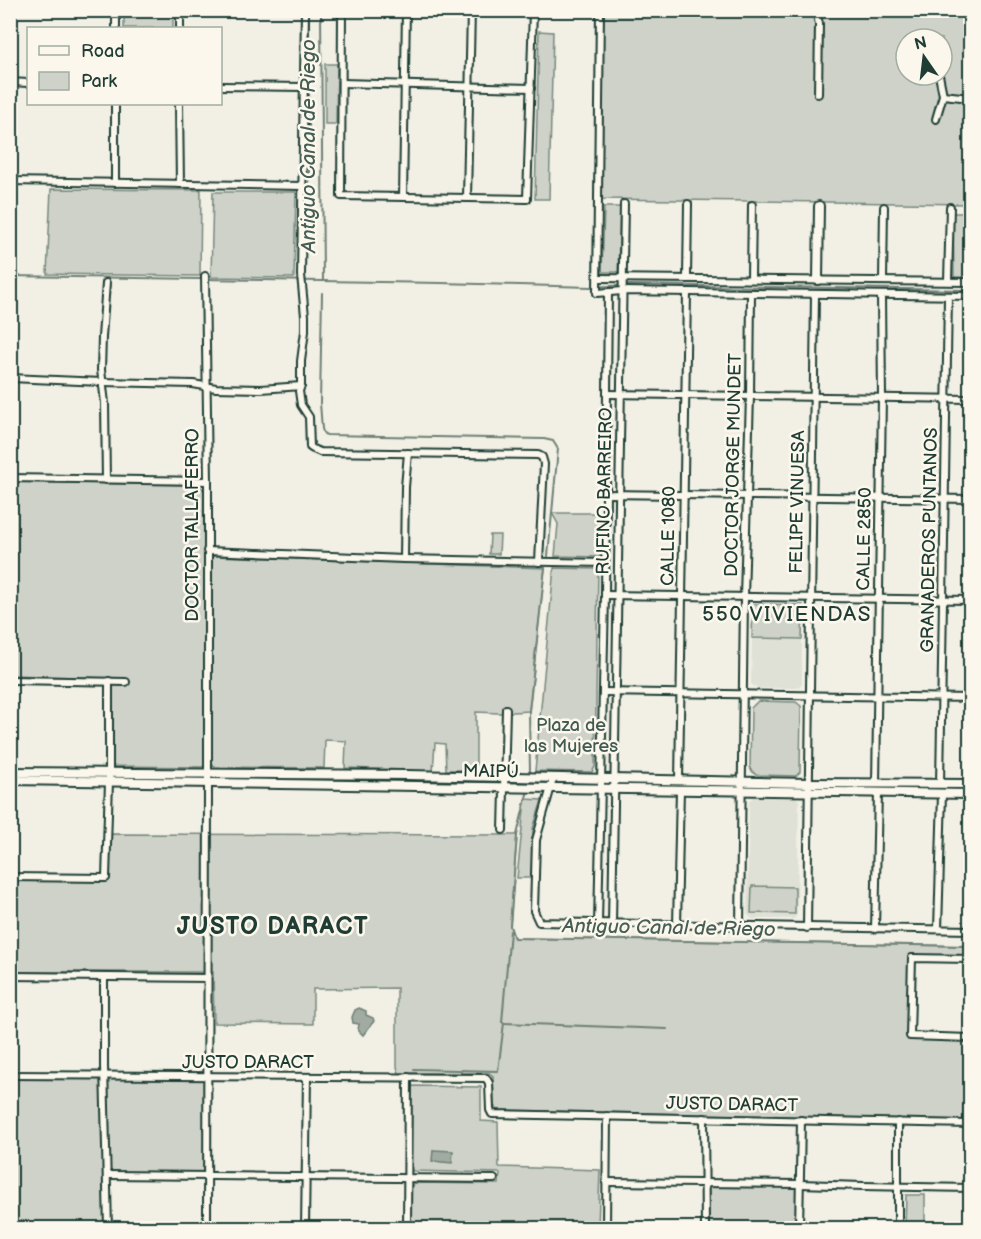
<svg xmlns="http://www.w3.org/2000/svg" width="981" height="1239" font-family="'Balsamiq Sans',sans-serif">
	<style>
		.built { fill: #e0e1d6 }
		.green { fill: #cfd2c8; stroke: #77887e; stroke-width: 1.5; fill-rule: evenodd }
		.water { fill: #a2aba1; stroke: #6e7f75; stroke-width: 1.5 }
		.lines { fill: none; stroke-linecap: round; stroke-linejoin: round }
		.stream { stroke: #6e7f75; stroke-width: 2 }
		.minor-casing { stroke: #1f3d34; stroke-width: 10 }
		.tertiary-casing { stroke: #1f3d34; stroke-width: 12 }
		.minor { stroke: #fbf7ec; stroke-width: 6 }
		.tertiary { stroke: #fbf7ec; stroke-width: 8 }
		.labels { text-anchor: middle; stroke-width: 5; stroke-linejoin: round; paint-order: stroke }
		.street-label { font-size: 18px; fill: #1f3d34; stroke: #fbf7ec }
		.park-label { font-size: 18px; fill: #425b52; stroke: #fbf7ec }
		.water-label { font-size: 20px; font-style: italic; fill: #465e55; stroke: #fbf7ec }
		.quarter-label { font-size: 21px; letter-spacing: 1.5px; fill: #1f3d34; stroke: #fbf7ec }
		.district-label { font-size: 24px; font-weight: bold; letter-spacing: 1.5px; fill: #1f3d34; stroke: #fbf7ec }
	</style>
	<rect width="100%" height="100%" fill="#f2f0e5"/>
	<filter id="ink" filterUnits="userSpaceOnUse"><feTurbulence type="fractalNoise" baseFrequency=".0167" numOctaves="2"/><feDisplacementMap in="SourceGraphic" scale="12" xChannelSelector="R" yChannelSelector="G"/><feConvolveMatrix kernelMatrix="1 2 1 2 8 2 1 2 1" color-interpolation-filters="sRGB"/></filter>
	<g filter="url(#ink)">
		<!-- built -->
		<g class="built">
			<polygon points="752,638 802,639 802,683 798,688 757,688 751,684"/>
			<polygon points="753,797 796,797 799,801 797,915 794,919 752,919 747,914 749,801"/>
		</g>
		<!-- green -->
		<g class="green">
			<rect x="124" y="11" width="49" height="17"/>
			<path d="M603 11H970V204L602 199ZM906 39H942V75H906Z"/>
			<polygon points="539,31 553,32 549,199 535,199"/>
			<polygon points="325,64 337,64 336,124 325,124"/>
			<polygon points="51,189 201,190 200,276 47,274"/>
			<polygon points="213,192 296,192 294,278 211,277"/>
			<polygon points="604,207 620,207 618,272 602,272"/>
			<polygon points="953,213 970,213 970,278 954,277"/>
			<polygon points="11,482 198,485 202,488 204,491 204,766 202,767 111,766 110,678 11,675"/>
			<polygon points="552,513 601,513 600,557 555,556 558,524"/>
			<polygon points="490,535 500,535 499,554 489,554"/>
			<polygon points="212,556 545,568 529,711 499,713 476,712 476,770 446,770 445,744 435,743 433,771 345,768 346,741 325,740 324,768 215,767 212,763"/>
			<polygon points="554,568 598,569 595,767 592,772 535,771"/>
			<polygon points="753,604 803,605 802,639 752,638"/>
			<polygon points="758,701 796,702 801,706 800,772 796,776 756,775 750,769 751,708"/>
			<polygon points="525,799 542,800 533,829 531,878 517,878"/>
			<polygon points="108,834 517,835 510,926 514,938 970,946 970,959 912,958 910,1035 970,1038 970,1105 963,1105 963,1120 498,1110 494,1106 493,1076 489,1073 399,1073 397,1067 397,988 313,989 313,1024 214,1023 213,972 11,972 11,880 106,878"/>
			<polygon points="752,886 795,887 795,914 751,913"/>
			<polygon points="11,1075 207,1077 207,1176 107,1175 108,1228 11,1228"/>
			<polygon points="413,1086 481,1087 481,1121 498,1122 499,1167 600,1170 598,1228 410,1228 411,1187 414,1183 499,1184 500,1173 413,1171 410,1168 411,1087"/>
			<polygon points="709,1186 798,1186 797,1228 709,1228"/>
			<polygon points="906,1195 925,1195 925,1228 905,1228"/>
		</g>
		<!-- water -->
		<g class="water">
			<polygon points="359,1008 366,1011 366,1015 373,1018 374,1021 363,1035 358,1030 359,1024 353,1023 352,1017 355,1010"/>
			<polygon points="433,1150 453,1151 452,1163 432,1161"/>
		</g>
		<g class="lines">
			<!-- stream -->
			<g class="stream">
				<polyline points="309,10 309,186"/>
				<polyline points="321,10 323,281"/>
				<polyline points="10,276 440,283 591,287 629,285 970,290"/>
				<polyline points="322,293 320,403 322,429 324,434 327,435 544,439 553,441 558,449 557,459 548,556"/>
				<polyline points="530,772 529,711 545,568"/>
				<polyline points="557,783 591,783"/>
				<polyline points="627,784 732,785"/>
				<polyline points="841,787 970,788"/>
				<polyline points="527,794 517,835 510,926 514,938 970,946"/>
				<polyline points="504,1023 667,1029"/>
				<polyline points="414,1069 498,1071 504,1023 502,1022 510,931"/>
			</g>
			<!-- minor casing -->
			<g class="minor-casing">
				<g id="minor">
					<polyline points="305,10 301,275 305,316 305,331 301,361 301,386 299,391 301,405 309,417 310,447 313,449 320,452 538,455 542,457 544,464 539,562"/>
					<polyline points="342,10 341,196 527,199 533,10"/>
					<polyline points="600,10 597,293 623,291 970,296"/>
					<polyline points="816,10 819,24 818,94"/>
					<polyline points="116,28 116,10"/>
					<polyline points="180,28 180,10"/>
					<polyline points="10,82 28,83"/>
					<polyline points="342,83 531,88"/>
					<polyline points="220,86 303,87"/>
					<polyline points="943,95 970,98"/>
					<polyline points="179,104 180,184"/>
					<polyline points="936,119 943,95 939,75"/>
					<polyline points="10,181 302,186"/>
					<polyline points="115,183 115,104"/>
					<polyline points="403,197 406,10"/>
					<polyline points="467,198 471,10"/>
					<polyline points="205,276 208,481 208,782 207,1228"/>
					<polyline points="598,278 970,282"/>
					<polyline points="687,279 688,204"/>
					<polyline points="751,279 752,205"/>
					<polyline points="883,281 884,207"/>
					<polyline points="948,281 950,207"/>
					<polyline points="106,283 102,337 101,370 105,403 106,480"/>
					<polyline points="10,378 102,382 193,384 216,388 261,389 301,386"/>
					<polyline points="607,394 970,399"/>
					<polyline points="10,478 208,481"/>
					<polyline points="606,494 970,499"/>
					<polyline points="207,551 404,559 605,563"/>
					<polyline points="404,559 405,487 408,453"/>
					<polyline points="605,595 970,600"/>
					<polyline points="10,680 126,682"/>
					<polyline points="603,692 970,698"/>
					<polyline points="553,777 551,787 536,840 534,911 539,922 970,930"/>
					<polyline points="679,780 687,293"/>
					<polyline points="876,783 882,398 881,295"/>
					<polyline points="940,784 948,296"/>
					<polyline points="503,830 506,709"/>
					<polyline points="10,877 106,878 109,781 109,681"/>
					<polyline points="598,924 605,595 608,293"/>
					<polyline points="612,924 624,204"/>
					<polyline points="677,925 680,789"/>
					<polyline points="740,926 744,597 750,396 751,294"/>
					<polyline points="807,928 815,294"/>
					<polyline points="875,929 878,792"/>
					<polyline points="938,929 942,794"/>
					<polyline points="970,959 912,958 910,1036 970,1038"/>
					<polyline points="10,976 207,978"/>
					<polyline points="104,977 104,1066 108,1228"/>
					<polyline points="10,1075 486,1078 489,1083 490,1110 492,1114 970,1124"/>
					<polyline points="704,1118 705,1228"/>
					<polyline points="898,1122 898,1228"/>
					<polyline points="107,1175 494,1179"/>
					<polyline points="606,1182 800,1184 863,1186 970,1188"/>
					<polyline points="305,1228 307,1077"/>
					<polyline points="407,1228 408,1077"/>
					<polyline points="606,1228 607,1116"/>
					<polyline points="799,1228 801,1120"/>
				</g>
			</g>
			<!-- tertiary casing -->
			<g class="tertiary-casing">
				<g id="tertiary">
					<polyline points="818,280 819,206"/>
					<polyline points="10,772 407,775 809,783 970,784"/>
					<polyline points="10,780 970,794"/>
				</g>
			</g>
			<!-- minor -->
			<use href="#minor" class="minor"/>
			<!-- tertiary -->
			<use href="#tertiary" class="tertiary"/>
		</g>
	</g>
	<g class="labels">
		<!-- street labels -->
		<g class="street-label">
			<text transform="translate(733 465) rotate(-89)" y="6">DOCTOR JORGE MUNDET</text>
			<text transform="translate(604 491) rotate(-89)" y="6">RUFINO BARREIRO</text>
			<text transform="translate(797 502) rotate(-89)" y="6">FELIPE VINUESA</text>
			<text transform="translate(192 525) rotate(-90)" y="6">DOCTOR TALLAFERRO</text>
			<text transform="translate(668 536) rotate(-89)" y="6">CALLE 1080</text>
			<text transform="translate(864 539) rotate(-89)" y="6">CALLE 2850</text>
			<text transform="translate(929 540) rotate(-89)" y="6">GRANADEROS PUNTANOS</text>
			<text transform="translate(491 771) rotate(1)" y="6">MAIPÚ</text>
			<text x="248" y="1068">JUSTO DARACT</text>
			<text transform="translate(732 1104) rotate(1)" y="6">JUSTO DARACT</text>
		</g>
		<!-- park labels -->
		<g class="park-label">
			<text x="571" y="731">Plaza de<tspan x="571" dy="21">las Mujeres</tspan></text>
		</g>
		<!-- water labels -->
		<g class="water-label">
			<text transform="translate(308 146) rotate(-90)" y="7">Antiguo Canal de Riego</text>
			<text transform="translate(669 927) rotate(1)" y="7">Antiguo Canal de Riego</text>
		</g>
		<!-- quarter labels -->
		<g class="quarter-label">
			<text x="787" y="621">550 VIVIENDAS</text>
		</g>
		<!-- district labels -->
		<g class="district-label">
			<text x="273" y="934">JUSTO DARACT</text>
		</g>
	</g>
	<!-- margin -->
	<rect width="981" height="1239" fill="none" stroke="#fbf7ec" stroke-width="36"/>
	<rect x="18" y="18" width="945" height="1203" fill="none" stroke="#1f3d34" stroke-width="2" filter="url(#ink)"/>
	<!-- legend -->
	<rect x="27" y="27" width="195" height="78" fill="#fbf7ec" stroke="#a3ada2" stroke-width="1.5"/>
	<rect x="39" y="46" width="30" height="9" fill="#fbf7ec" stroke="#a3ada2" stroke-width="1.5"/>
	<text x="81" y="57" font-size="18" fill="#1f3d34">Road</text>
	<rect x="39" y="72" width="30" height="18" fill="#cfd2c8" stroke="#a3ada2" stroke-width="1.5"/>
	<text x="81" y="87" font-size="18" fill="#1f3d34">Park</text>
	<!-- north arrow -->
	<g transform="translate(924 57) rotate(346)"><circle r="28" fill="#fbf7ec" stroke="#a3ada2" stroke-width="1.5"/>
	<path d="M0-4.5L10 22L0 15L-10 22Z" fill="#1f3d34"/>
	<text y="-9" font-size="16" font-weight="bold" text-anchor="middle" fill="#1f3d34">N</text>
	</g>
</svg>
